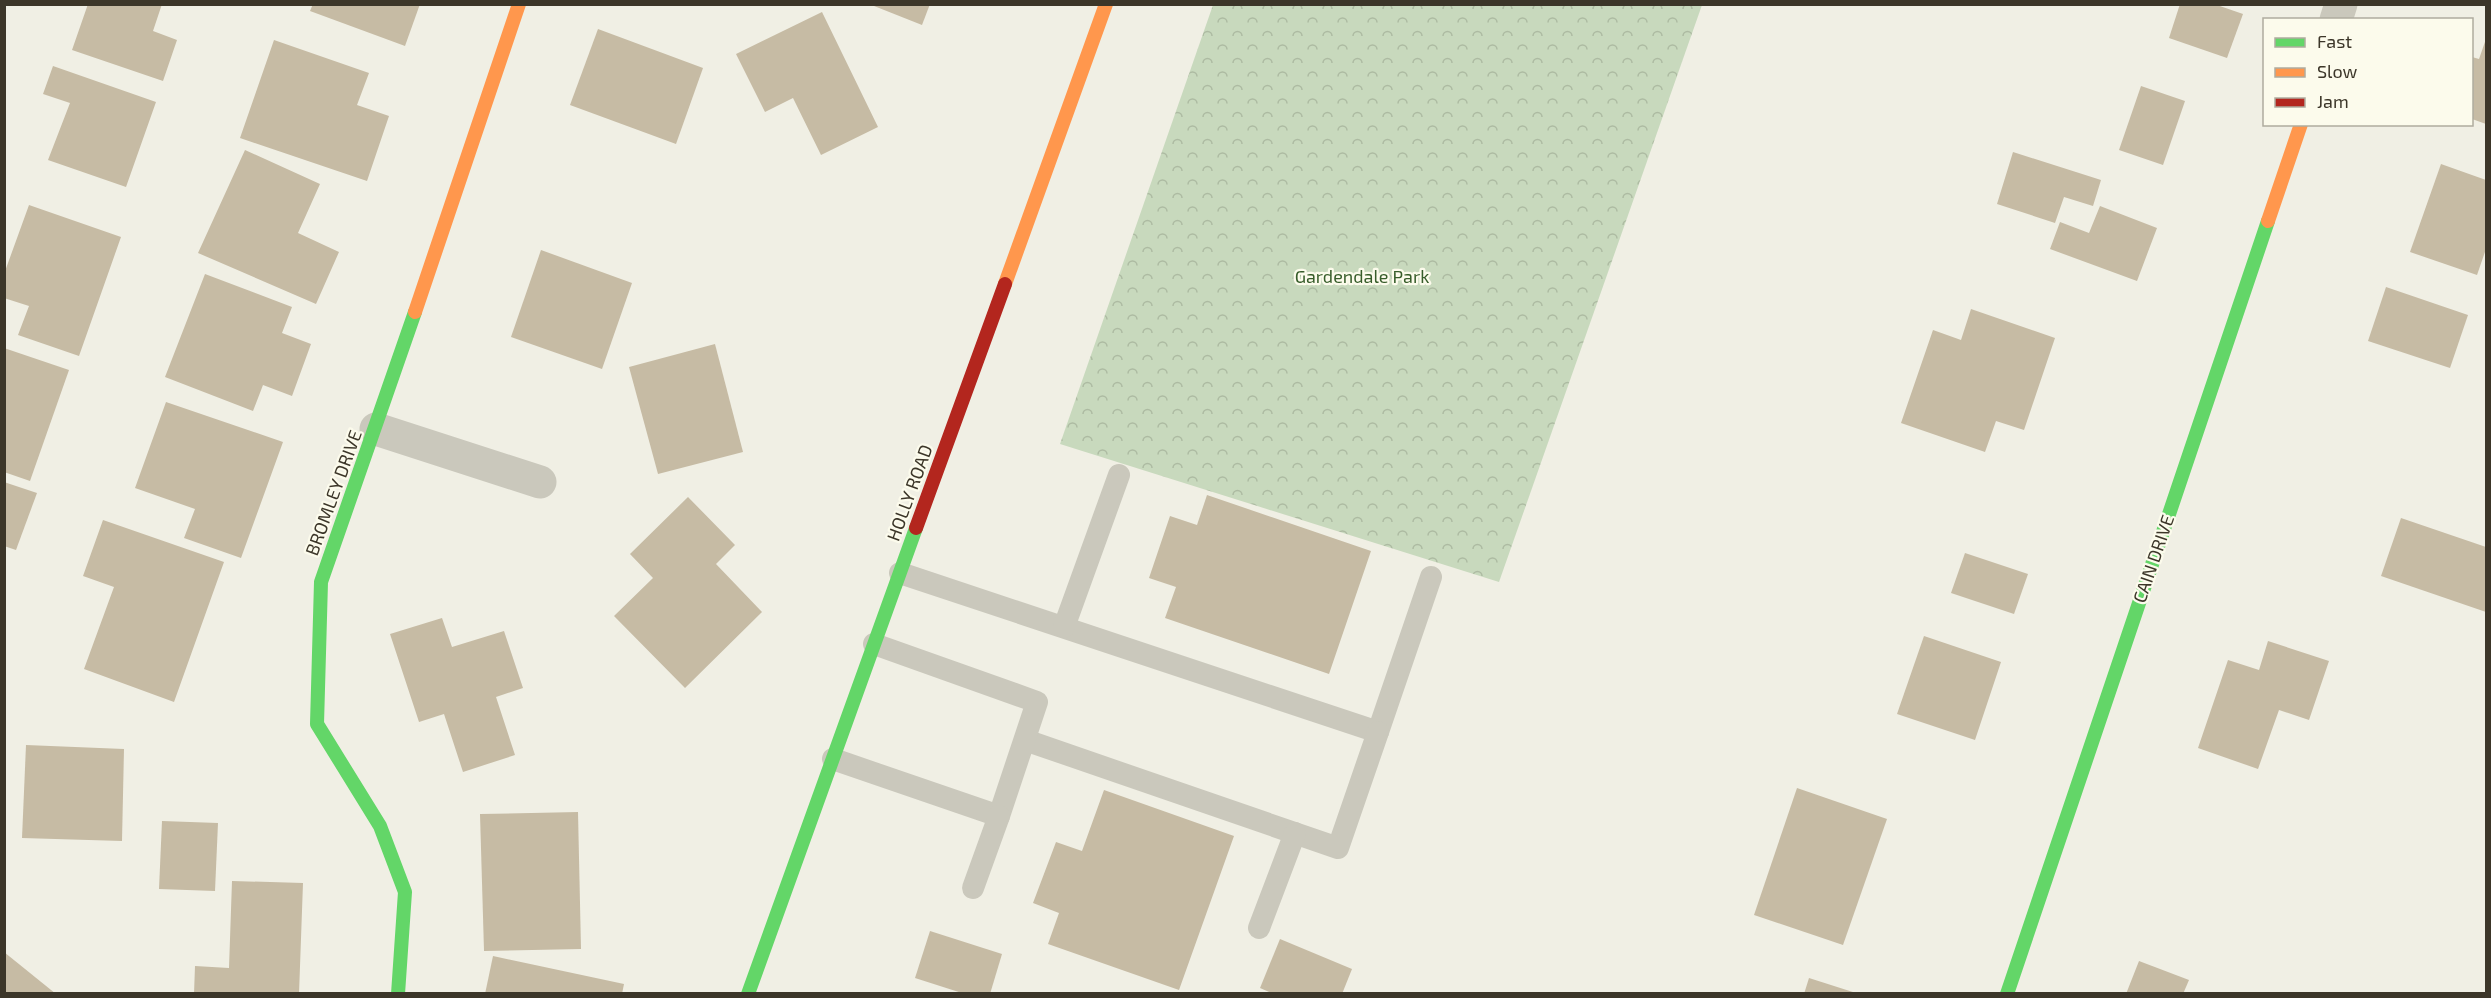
<svg xmlns="http://www.w3.org/2000/svg" width="2491" height="998" font-family="'Exo 2',sans-serif">
	<style>
		.park { fill: url(#park-crowns) }
		.building { fill: #c6bba4 }
		.lines { fill: none; stroke-linecap: round; stroke-linejoin: round }
		.lane { stroke: #cac8bc; stroke-width: 22 }
		.street { stroke: #cac8bc; stroke-width: 33 }
		.fast { stroke: #63d668; stroke-width: 14 }
		.slow { stroke: #ff974d; stroke-width: 14 }
		.jam { stroke: #b3261e; stroke-width: 14 }
		.labels { text-anchor: middle; stroke-width: 4.5; stroke-linejoin: round; paint-order: stroke }
		.park-label { font-size: 18px; fill: #375d2a; stroke: #fcfbec }
		.street-label { font-size: 18px; fill: #3c3629; stroke: #fcfbec }
	</style>
	<defs>
		<pattern id="park-crowns" width="20" height="18" patternUnits="userSpaceOnUse" patternTransform="scale(1.5)"><rect width="20" height="18" fill="#c8d9bd"/><path d="M2 6a3 3 0 1 1 6 0M12 15a3 3 0 1 1 6 0" fill="none" stroke="#adbba2"/></pattern>
	</defs>
	<rect width="100%" height="100%" fill="#f0efe4"/>
	<!-- park -->
	<polygon class="park" points="1213,5 1702,5 1499,582 1060,444"/>
	<!-- building -->
	<g class="building">
		<polygon points="88,4 162,4 153,31 177,40 163,81 72,50"/>
		<polygon points="313,4 420,4 405,46 310,11"/>
		<polygon points="869,4 930,4 922,25"/>
		<polygon points="2180,4 2214,4 2243,14 2227,58 2169,38"/>
		<polygon points="822,12 878,127 821,155 793,98 765,112 736,54"/>
		<polygon points="598,29 703,68 676,144 570,105"/>
		<polygon points="2486,39 2486,124 2472,119 2472,57 2479,59"/>
		<polygon points="274,40 369,73 357,105 389,116 367,181 240,138"/>
		<polygon points="53,66 156,102 126,187 48,160 70,103 43,94"/>
		<polygon points="2141,86 2185,101 2163,165 2119,150"/>
		<polygon points="245,150 320,184 298,233 339,252 316,304 198,253"/>
		<polygon points="2013,152 2101,180 2093,206 2064,197 2055,223 1997,204"/>
		<polygon points="2441,164 2486,180 2486,249 2477,275 2410,252"/>
		<polygon points="29,205 121,237 79,356 18,335 29,306 4,298 4,274"/>
		<polygon points="2100,206 2157,228 2137,281 2050,249 2060,222 2089,233"/>
		<polygon points="541,250 632,283 602,369 511,337"/>
		<polygon points="205,274 292,307 282,333 311,344 292,396 263,385 253,411 165,377"/>
		<polygon points="2386,287 2468,315 2450,368 2368,341"/>
		<polygon points="1971,309 2055,338 2024,430 1996,421 1985,452 1901,423 1933,330 1961,340"/>
		<polygon points="715,344 743,452 658,474 629,367"/>
		<polygon points="4,348 69,370 30,481 4,472"/>
		<polygon points="166,402 283,442 241,558 184,538 195,509 135,488"/>
		<polygon points="4,482 37,493 16,550 4,546"/>
		<polygon points="1207,495 1371,551 1329,674 1165,618 1176,587 1149,578 1170,516 1197,525"/>
		<polygon points="688,497 735,545 716,564 762,612 685,688 614,616 653,578 630,554"/>
		<polygon points="2401,518 2486,547 2486,612 2381,576"/>
		<polygon points="103,520 224,562 174,702 84,669 114,587 83,576"/>
		<polygon points="1965,553 2028,574 2014,614 1951,593"/>
		<polygon points="442,618 452,647 504,631 523,688 496,697 515,755 463,772 444,714 419,722 390,634"/>
		<polygon points="1924,636 2001,662 1975,740 1897,714"/>
		<polygon points="2268,641 2329,661 2309,720 2279,710 2258,769 2198,748 2228,660 2259,670"/>
		<polygon points="26,745 124,749 122,841 22,838"/>
		<polygon points="1797,788 1887,819 1843,945 1754,915"/>
		<polygon points="1104,790 1234,836 1179,990 1048,944 1059,913 1033,903 1056,842 1082,851"/>
		<polygon points="578,812 581,949 484,951 480,814"/>
		<polygon points="162,821 218,823 215,891 159,889"/>
		<polygon points="232,881 303,883 299,994 194,994 195,966 229,968"/>
		<polygon points="930,931 1002,954 990,994 965,994 915,978"/>
		<polygon points="1280,939 1352,969 1342,994 1274,994 1260,988"/>
		<polygon points="4,952 56,994 4,994"/>
		<polygon points="493,956 624,984 622,994 485,994"/>
		<polygon points="2139,961 2189,980 2183,994 2126,994"/>
		<polygon points="1809,978 1856,993 1856,994 1804,994"/>
	</g>
	<g class="lines">
		<!-- lane -->
		<g class="lane">
			<polyline points="900,573 1378,732 1431,577"/>
			<polyline points="1064,627 1119,475"/>
			<polyline points="1025,740 1338,848 1378,732"/>
			<polyline points="833,759 999,816 1037,702 874,644"/>
			<polyline points="973,888 999,816"/>
			<polyline points="1259,928 1295,833"/>
		</g>
		<!-- street -->
		<g class="street">
			<polyline points="2336,20 2341,4"/>
			<polyline points="376,429 540,482"/>
		</g>
		<!-- fast -->
		<g class="fast">
			<polyline points="398,994 405,892 380,826 317,724 321,582 415,312"/>
			<polyline points="748,994 916,528"/>
			<polyline points="2007,994 2268,221"/>
		</g>
		<!-- slow -->
		<g class="slow">
			<polyline points="2268,221 2301,124"/>
			<polyline points="1005,284 1106,4"/>
			<polyline points="415,312 519,4"/>
		</g>
		<!-- jam -->
		<polyline class="jam" points="916,528 1005,284"/>
	</g>
	<g class="labels">
		<!-- park labels -->
		<g class="park-label">
			<text x="1362" y="283">Gardendale Park</text>
		</g>
		<!-- street labels -->
		<g class="street-label">
			<text transform="translate(334 493) rotate(-70)" y="6">BROMLEY DRIVE</text>
			<text transform="translate(910 493) rotate(-70)" y="6">HOLLY ROAD</text>
			<text transform="translate(2154 559) rotate(-71)" y="6">CAIN DRIVE</text>
		</g>
	</g>
	<!-- border -->
	<rect width="2491" height="998" fill="none" stroke="#3c3629" stroke-width="12"/>
	<!-- legend -->
	<rect x="2263" y="18" width="210" height="108" fill="#fcfbec" stroke="#afac9e" stroke-width="1.5"/>
	<rect x="2275" y="38" width="30" height="9" fill="#63d668" stroke="#afac9e" stroke-width="1.5"/>
	<text x="2317" y="48" font-size="18" fill="#3c3629">Fast</text>
	<rect x="2275" y="68" width="30" height="9" fill="#ff974d" stroke="#afac9e" stroke-width="1.5"/>
	<text x="2317" y="78" font-size="18" fill="#3c3629">Slow</text>
	<rect x="2275" y="98" width="30" height="9" fill="#b3261e" stroke="#afac9e" stroke-width="1.5"/>
	<text x="2317" y="108" font-size="18" fill="#3c3629">Jam</text>
</svg>
